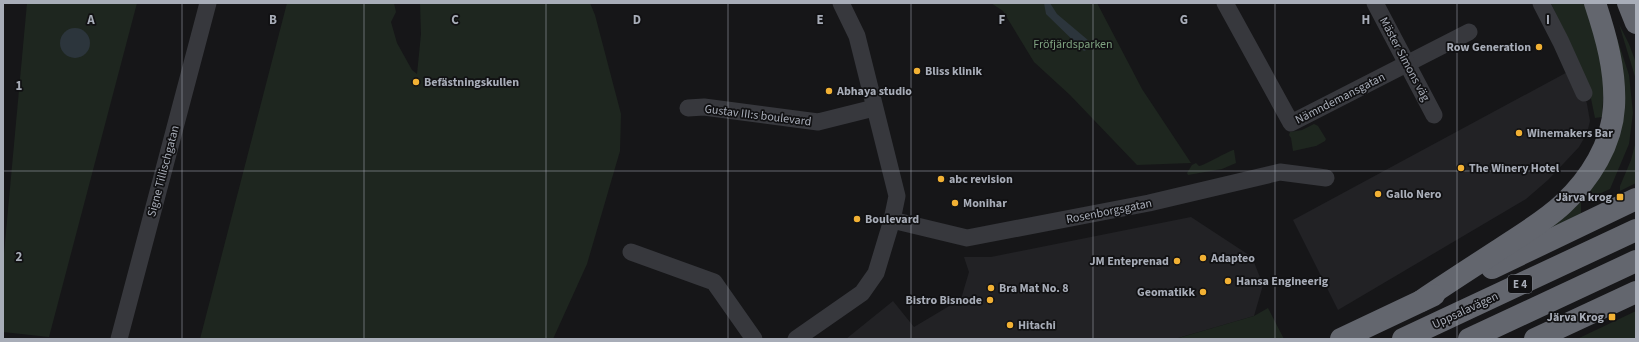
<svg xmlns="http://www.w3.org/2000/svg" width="1639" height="342" font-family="'Source Sans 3',sans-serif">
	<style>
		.built { fill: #222225 }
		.green { fill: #1e261f }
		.water { fill: #2c353c }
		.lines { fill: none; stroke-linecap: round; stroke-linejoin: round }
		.minor { stroke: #37383d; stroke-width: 17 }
		.highway { stroke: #63666e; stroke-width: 22 }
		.grid { fill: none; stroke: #a8adb8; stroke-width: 1; stroke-opacity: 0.55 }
		.poi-dot { fill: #f2b134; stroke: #111113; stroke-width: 1.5 }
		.labels { text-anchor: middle; stroke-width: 3.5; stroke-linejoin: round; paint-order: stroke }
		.shield { fill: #111113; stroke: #7b7e86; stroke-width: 1 }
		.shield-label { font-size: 11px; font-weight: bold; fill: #a8adb8 }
		.park-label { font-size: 12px; fill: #7fa381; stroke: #111113 }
		.poi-label { font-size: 12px; font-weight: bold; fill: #a8adb8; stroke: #111113; text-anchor: start }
		.street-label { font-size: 12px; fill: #a8adb8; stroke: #111113 }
		.grid-label { font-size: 13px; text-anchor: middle; font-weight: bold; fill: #a8adb8; stroke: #111113; stroke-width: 3.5; stroke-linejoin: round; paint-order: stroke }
	</style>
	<rect width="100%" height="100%" fill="#161618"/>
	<!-- built -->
	<g class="built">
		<polygon points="1573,69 1584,93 1587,104 1590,121 1587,133 1579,147 1548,180 1526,199 1338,310 1293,220"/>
		<polygon points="1191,217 1252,257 1263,285 1254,316 1175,339 846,339 893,301 914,327 961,299 969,272 964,257 991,257"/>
	</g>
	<!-- green -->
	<g class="green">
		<polygon points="27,3 137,3 49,337 3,332 3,264"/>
		<polygon points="287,3 394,3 396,12 391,22 397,43 412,70 417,74 421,34 420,3 590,3 595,15 621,114 620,151 587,264 553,339 200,339"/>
		<polygon points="991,3 1097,3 1142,89 1191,163 1137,165 1070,95 1034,62 1003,11"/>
		<polygon points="1551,3 1586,3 1601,56 1604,84 1602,117 1595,118 1589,89"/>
		<polygon points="1619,24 1629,44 1636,63 1636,80"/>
		<polygon points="1615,32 1629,75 1633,113 1629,144 1610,189 1581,202 1581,213 1551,230 1547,230 1592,185"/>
		<polygon points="1314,124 1318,126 1326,139 1325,141 1316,146 1293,151 1291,138 1289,135 1290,132 1302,130"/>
		<polygon points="1636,141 1636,183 1620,191 1620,186 1631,160"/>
		<path d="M1233 150H1234L1236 163 1222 169 1188 175 1187 173 1192 165 1196 163 1199 166C1205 165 1225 153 1233 150Z"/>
		<polygon points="1268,308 1284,339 1175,339 1254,316"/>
		<polygon points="1636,311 1636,339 1577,339"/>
	</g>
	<!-- water -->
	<g class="water">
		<polygon points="1044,3 1050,3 1057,14 1095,46 1084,51 1046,14"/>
		<circle cx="75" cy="43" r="15"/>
	</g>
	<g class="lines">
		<!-- minor -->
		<g class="minor">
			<polyline points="1225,3 1291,123 1469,32"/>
			<polyline points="1375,3 1434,115"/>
			<polyline points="1541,3 1561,42 1584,93"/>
			<polyline points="688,108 704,107 818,122 874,108"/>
			<polyline points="892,220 967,238 1149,203 1280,172 1326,178"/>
			<polyline points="631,252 714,282 754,339"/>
			<polyline points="119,339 208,3"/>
			<polyline points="796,339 862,293 876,273 892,220 897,196 857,36 841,3"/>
		</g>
		<!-- highway -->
		<g class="highway">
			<polyline points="1628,3 1636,23"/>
			<polyline points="1492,268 1636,199"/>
			<path d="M1421 301C1446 284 1471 268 1497 251 1519 236 1544 222 1563 204 1590 179 1612 144 1614 107 1616 71 1606 36 1595 3"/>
			<polyline points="1341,339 1434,295"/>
			<polyline points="1403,339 1636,230"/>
			<polyline points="1469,339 1636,261"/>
			<polyline points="1535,339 1636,292"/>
		</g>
	</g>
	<!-- grid -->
	<path class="grid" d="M182 3V339M364 3V339M546 3V339M728 3V339M911 3V339M1093 3V339M1275 3V339M1457 3V339M3 171H1636"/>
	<!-- markers -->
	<g class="poi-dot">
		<circle cx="1539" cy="47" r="4"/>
		<circle cx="917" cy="71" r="4"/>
		<circle cx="416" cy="82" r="4"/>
		<circle cx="829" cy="91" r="4"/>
		<circle cx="1519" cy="133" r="4"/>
		<circle cx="1461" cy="168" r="4"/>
		<circle cx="941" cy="179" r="4"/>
		<circle cx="1378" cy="194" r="4"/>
		<rect x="1616" y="193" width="8" height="8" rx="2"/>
		<circle cx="955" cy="203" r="4"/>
		<circle cx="857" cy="219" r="4"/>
		<circle cx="1203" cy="258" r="4"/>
		<circle cx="1177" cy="261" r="4"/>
		<circle cx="1228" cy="281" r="4"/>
		<circle cx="991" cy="288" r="4"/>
		<circle cx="1203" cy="292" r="4"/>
		<circle cx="990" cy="300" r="4"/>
		<rect x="1608" y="313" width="8" height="8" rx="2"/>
		<circle cx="1010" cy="325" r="4"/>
	</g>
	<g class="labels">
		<!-- shield labels -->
		<rect class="shield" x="1508" y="275" width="24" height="18" rx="3"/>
		<g class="shield-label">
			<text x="1520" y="288">E 4</text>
		</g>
		<!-- park labels -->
		<g class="park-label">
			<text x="1073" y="48">Fröfjärdsparken</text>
		</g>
		<!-- poi labels -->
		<g class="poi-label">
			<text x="1531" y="51" text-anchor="end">Row Generation</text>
			<text x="925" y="75">Bliss klinik</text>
			<text x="424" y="86">Befästningskullen</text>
			<text x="837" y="95">Abhaya studio</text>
			<text x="1527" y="137">Winemakers Bar</text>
			<text x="1469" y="172">The Winery Hotel</text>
			<text x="949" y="183">abc revision</text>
			<text x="1386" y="198">Gallo Nero</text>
			<text x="1612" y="201" text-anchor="end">Järva krog</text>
			<text x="963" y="207">Monihar</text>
			<text x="865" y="223">Boulevard</text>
			<text x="1211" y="262">Adapteo</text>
			<text x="1169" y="265" text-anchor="end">JM Enteprenad</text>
			<text x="1236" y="285">Hansa Engineerig</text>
			<text x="999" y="292">Bra Mat No. 8</text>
			<text x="1195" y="296" text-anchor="end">Geomatikk</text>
			<text x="982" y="304" text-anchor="end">Bistro Bisnode</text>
			<text x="1604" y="321" text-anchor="end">Järva Krog</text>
			<text x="1018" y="329">Hitachi</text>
		</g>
		<!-- street labels -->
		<g class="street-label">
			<text transform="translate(1405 59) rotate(62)" y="4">Mäster Simons väg</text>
			<text transform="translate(1340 98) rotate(-27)" y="4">Nämndemansgatan</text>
			<text transform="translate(758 115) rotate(7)" y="4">Gustav III:s boulevard</text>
			<text transform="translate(163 171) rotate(-75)" y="4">Signe Tillischgatan</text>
			<text transform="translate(1109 211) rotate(-11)" y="4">Rosenborgsgatan</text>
			<text transform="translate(1465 310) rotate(-25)" y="4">Uppsalavägen</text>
		</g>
	</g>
	<g class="grid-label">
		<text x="91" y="24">A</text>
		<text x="273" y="24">B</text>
		<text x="455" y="24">C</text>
		<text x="637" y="24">D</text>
		<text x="820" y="24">E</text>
		<text x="1002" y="24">F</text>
		<text x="1184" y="24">G</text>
		<text x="1366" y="24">H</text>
		<text x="1548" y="24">I</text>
		<text x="19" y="90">1</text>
		<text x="19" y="261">2</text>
	</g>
	<!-- border -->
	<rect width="1639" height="342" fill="none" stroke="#a8adb8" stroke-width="8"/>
</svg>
